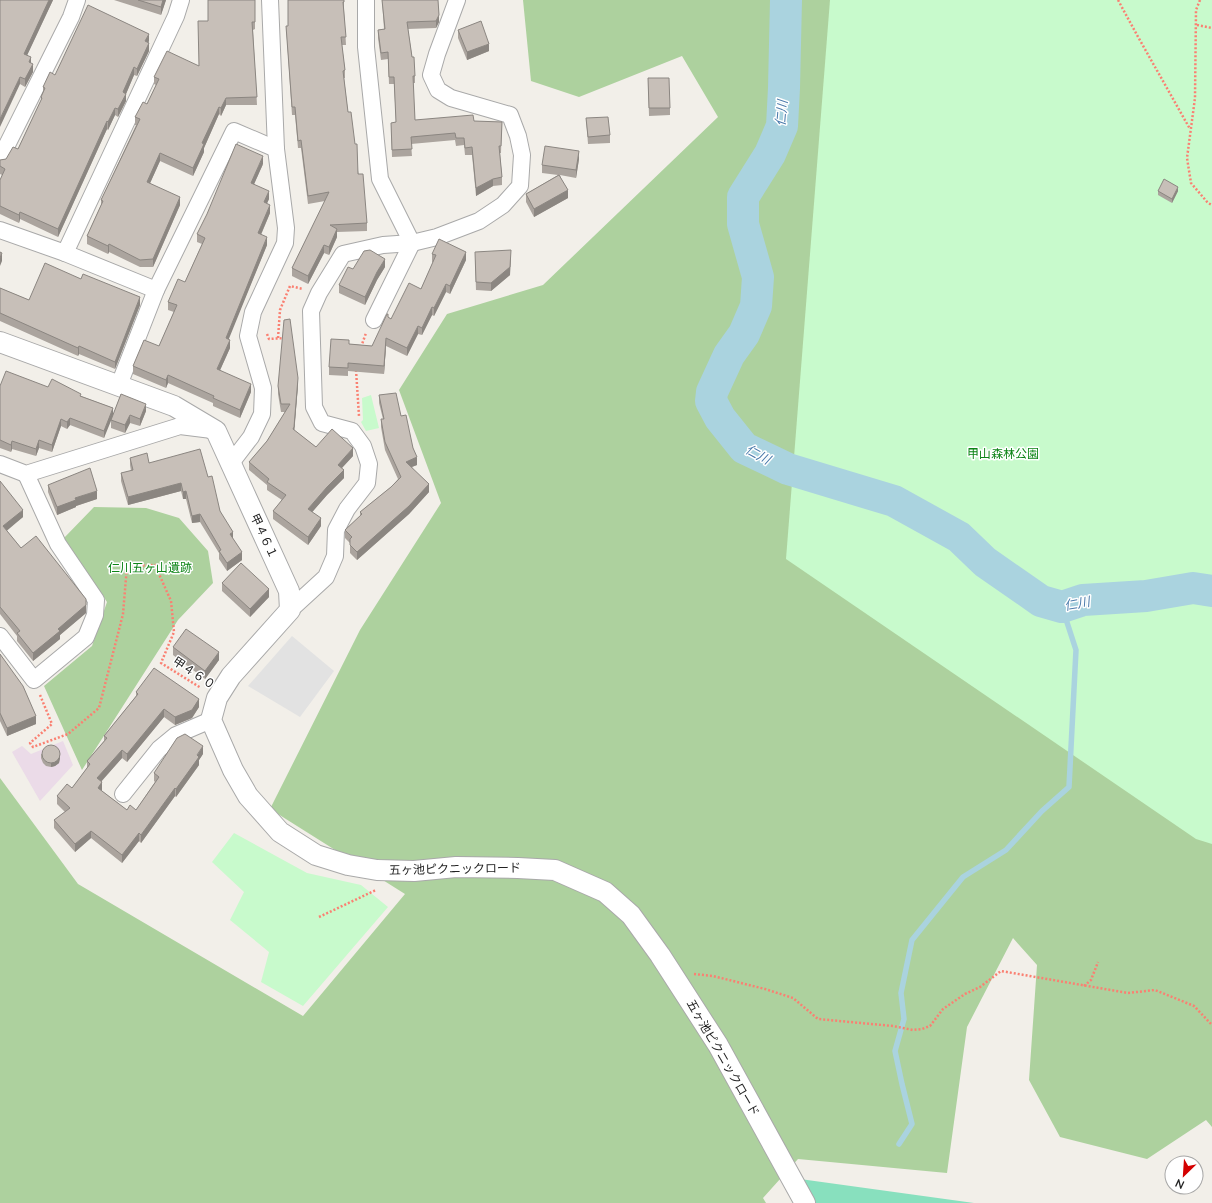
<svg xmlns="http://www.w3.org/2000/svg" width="1212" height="1203" font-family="Lato,'Noto Sans JP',sans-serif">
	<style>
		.industrial { fill: #ebdbe8 }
		.forest { fill: #add19e }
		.park { fill: #c8facc }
		.pitch { fill: #88e0be }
		.parking { fill: #e2e2e2 }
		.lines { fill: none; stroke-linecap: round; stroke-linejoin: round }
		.stream { stroke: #aad3df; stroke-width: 5.5 }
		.river { stroke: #aad3df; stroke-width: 32 }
		.minor-casing { stroke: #a9a9a9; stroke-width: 18 }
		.tertiary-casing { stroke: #a9a9a9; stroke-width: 22 }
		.path { stroke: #fa8072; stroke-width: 2.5; stroke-dasharray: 2 2; stroke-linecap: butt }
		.minor { stroke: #fff; stroke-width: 16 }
		.tertiary { stroke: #fff; stroke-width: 20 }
		.wall { fill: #aba49e }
		.shaded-wall { fill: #8b8681 }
		.building { fill: #c7bfb8; stroke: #8b8681 }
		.labels { text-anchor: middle; stroke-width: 3; stroke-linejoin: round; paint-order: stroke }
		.park-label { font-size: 12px; fill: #0c8416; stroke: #fff }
		.street-label { font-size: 12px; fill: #222; stroke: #fff }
		.water-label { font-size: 13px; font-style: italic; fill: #4a7aab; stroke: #fff }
	</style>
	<rect width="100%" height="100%" fill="#f2efe9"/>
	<!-- industrial -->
	<polygon class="industrial" points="63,741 73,765 40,801 12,752 22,746 31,754"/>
	<!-- forest -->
	<g class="forest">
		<polygon points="523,0 1175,0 1212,54 1212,1127 1206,1120 1147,1159 1060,1137 1029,1080 1037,965 1013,938 967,1027 947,1173 798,1159 763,1198 766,1203 0,1203 0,778 78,884 303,1016 405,894 270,809 360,630 441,503 399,390 447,314 543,285 718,117 682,56 579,97 531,81"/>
		<polygon points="94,507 146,508 179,518 208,551 213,583 178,620 82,770 44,686 92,646 107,602 64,538"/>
	</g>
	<!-- park -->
	<g class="park">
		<polygon points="830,0 1212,0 1212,844 1196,839 786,559"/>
		<polygon points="371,395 379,428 366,431 361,422 363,420 362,398"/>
		<polygon points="234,833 307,873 361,885 388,907 303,1006 261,982 269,952 230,920 244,892 212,862"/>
	</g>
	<!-- pitch -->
	<polygon class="pitch" points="800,1179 974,1203 813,1203"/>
	<!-- parking -->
	<polygon class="parking" points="292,636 334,671 300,717 248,686"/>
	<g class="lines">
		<!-- stream -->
		<polyline class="stream" points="899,1144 912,1124 902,1084 895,1051 904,1019 901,993 912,940 963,877 1006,850 1042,811 1069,787 1076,650 1062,607"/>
		<!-- river -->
		<polyline class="river" points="786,0 784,88 782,126 770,154 743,197 743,224 758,277 756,306 744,334 729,355 712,392 711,401 720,418 744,448 788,469 894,501 959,537 985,562 1041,601 1062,607 1083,600 1146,596 1193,588 1212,591"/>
		<!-- minor casing -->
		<g class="minor-casing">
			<g id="minor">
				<polyline points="366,0 366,47 380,179 412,243 374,320"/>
				<polyline points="0,159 71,17 77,0"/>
				<polyline points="0,230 65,253 176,16 181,0"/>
				<polyline points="65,253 156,290"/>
				<polyline points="119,385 156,290 234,131 276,149"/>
				<polyline points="231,463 251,437 262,414 263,388 248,336 253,312 285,243 286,228 276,149 270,0"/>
				<polyline points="0,464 26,474 180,426 212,430"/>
				<polyline points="290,610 326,577 335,556 336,530 347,509 367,483 369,464 363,446 352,431 322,423 314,407 311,311 319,293 343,254 383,245 412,243 437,237 479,221 503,205 520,186 522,155 518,136 510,115 451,98 438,90 431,75 437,54 457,0"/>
				<polyline points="0,636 34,680 86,637 95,615 96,600 58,544 26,474"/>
				<polyline points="123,794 159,749 176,735 211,720"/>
			</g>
		</g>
		<!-- tertiary casing -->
		<g class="tertiary-casing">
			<polyline id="tertiary" points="0,342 174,406 216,431 289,591 290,610 231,676 217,698 211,720 233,770 248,796 280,832 316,855 348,865 377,870 414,871 456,867 518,868 555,870 605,892 631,915 660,955 718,1045 805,1203"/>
		</g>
		<!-- path -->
		<g class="path">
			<polyline points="1118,0 1137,35 1190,129"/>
			<polyline points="1200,0 1196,10 1195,98 1187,158 1191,183 1208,203 1212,205"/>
			<polyline points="1197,25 1212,28"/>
			<polyline points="267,334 269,339 286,338"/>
			<polyline points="278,338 280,310 290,286 303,289"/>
			<polyline points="361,347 366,333"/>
			<polyline points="356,370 359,416"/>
			<polyline points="40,695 52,724 30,743 33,747 68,734 99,708 123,614 127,566 155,565 171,601 174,632 161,663 201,688"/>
			<polyline points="319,917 376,890"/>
			<polyline points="694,974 713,976 765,989 793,998 818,1019 893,1026 913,1030 922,1029 930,1026 943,1009 965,994 980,987 1001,971 1128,993 1155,990 1194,1006 1212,1025"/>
			<polyline points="1084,986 1091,980 1098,962"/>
		</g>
		<!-- minor -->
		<use href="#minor" class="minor"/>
		<!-- tertiary -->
		<use href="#tertiary" class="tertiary"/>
	</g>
	<!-- wall -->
	<g class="wall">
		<polygon points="0,0 53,0 27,55 31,64 33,72 25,87 20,84"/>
		<polygon points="114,0 166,0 161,15"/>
		<polygon points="255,0 255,29 253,30 257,105 226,105 221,116 219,114 204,148 204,152 193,176 160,161 150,183 180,205 153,267 140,267 109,252 108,254 87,244 87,236 101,205 101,200 136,125 135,125 135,117 147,104 156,85 154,84 154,77 199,66 208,21"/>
		<polygon points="344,0 344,10 346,45 342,45 345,70 345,78 344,78 348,112 367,223 367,231 337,232 337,237 329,255 324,253 308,284 292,276 292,268 325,201 308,204 301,148 298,148 295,115 292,115 286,26 288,26"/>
		<polygon points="382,0 438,0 439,22 436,28 408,29 415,76 415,83 413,83 415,120 502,122 501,153 500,153 502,177 502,185 493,186 476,196 472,155 465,155 464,145 456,146 455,140 411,144 412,156 392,157 391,123 396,122 394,84 389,84 388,59 381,60 378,38 378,30 384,29"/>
		<polygon points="458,30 489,51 467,60 458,38"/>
		<polygon points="149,41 148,43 149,51 137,76 134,75 126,94 126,101 118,117 115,115 108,130 107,129 58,237 20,219 19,223 0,214 0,180 2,175 0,174 0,160 6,159 18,149 41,101 41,97 43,93 43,87 55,75"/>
		<polygon points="648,78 670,108 670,115 649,116"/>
		<polygon points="586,118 610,135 610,143 588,144"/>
		<polygon points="579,159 576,178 560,175 568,198 534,217 526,202 526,194 558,175 542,173 542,165"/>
		<polygon points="263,164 254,184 269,199 267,203 270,213 261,235 267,245 228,339 230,348 220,370 251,392 240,418 213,406 213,403 168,383 166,388 133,374 133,366 159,346 174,312 168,310 168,302 185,282 202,244 197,242 197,234"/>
		<polygon points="1158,191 1178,191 1172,203 1158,195"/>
		<polygon points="432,254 466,260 450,294 446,292 434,316 432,315 422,335 418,334 407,356 386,346 384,374 348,371 348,376 329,375 329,367 349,344 372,346 388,317 391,319 421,289 433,262 432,262"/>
		<polygon points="475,260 510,275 491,291 476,290"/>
		<polygon points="385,267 377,280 365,305 339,293 339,285 353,269"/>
		<polygon points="0,288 29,300 140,305 115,369 79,354 78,356 0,321"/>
		<polygon points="298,385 294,430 316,447 353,456 342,468 344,478 327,495 312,512 321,526 308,545 273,519 273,511 282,500 267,490 267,485 249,470 249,462 267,441 285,412 281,412 278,394 278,386"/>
		<polygon points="0,386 48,387 81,396 113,408 104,438 70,425 67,429 61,426 52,452 39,448 36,456 12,449 11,452 0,448"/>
		<polygon points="121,394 146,411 140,426 130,423 125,433 111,428 111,420"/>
		<polygon points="379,395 401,416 413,448 417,465 412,467 429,492 409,514 357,560 350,553 350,543 345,538 345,530 360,516 360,512 391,487 398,479 385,450 381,427 381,419 383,419 379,403"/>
		<polygon points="130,458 208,477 220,511 242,560 227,571 219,559 219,553 200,522 192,523 186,499 183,499 181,491 128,505 121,481 121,473 131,471 130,465"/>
		<polygon points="0,481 23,517 6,530 21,548 86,607 86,613 60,635 60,639 33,661 17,641 17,636 0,614"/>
		<polygon points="48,485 97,499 76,506 76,507 57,515 48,492"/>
		<polygon points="222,583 269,597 250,617 222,591"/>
		<polygon points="173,647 219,660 205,679 173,655"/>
		<polygon points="0,654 36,724 7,736 0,721"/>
		<polygon points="136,692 199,707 192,718 175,725 164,717 127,762 122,758 101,782 102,791 127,810 136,810 155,782 154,781 154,773 203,754 199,760 199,765 176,797 175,796 141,843 139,841 122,863 91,838 75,852 54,828 54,820 65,812 57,804 57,796 72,788 87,768 87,761 104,741 104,736 136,696"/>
		<polygon points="41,754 60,758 59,763 55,766 51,767 46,766 43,763 41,758"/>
	</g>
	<!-- shaded-wall -->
	<g class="shaded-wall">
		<polygon points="49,0 53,0 24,62 24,54"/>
		<polygon points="163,0 166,0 161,15 161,7"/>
		<polygon points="439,15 439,22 436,28 436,21"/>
		<polygon points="149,34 149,41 145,49 145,41"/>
		<polygon points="149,43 149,51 137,76 137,69"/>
		<polygon points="489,44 489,51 467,60 467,52"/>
		<polygon points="31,57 31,65 29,62"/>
		<polygon points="33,64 33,72 25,87 25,79"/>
		<polygon points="134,67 134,75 126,94 126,101 118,117 118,109 123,92"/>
		<polygon points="20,77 20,84 0,127 0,119"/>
		<polygon points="226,98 226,105 221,116 221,108"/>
		<polygon points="219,107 219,114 204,148 204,152 193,176 193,168 202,143"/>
		<polygon points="115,108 115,115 108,130 108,122"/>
		<polygon points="107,121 107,129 58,237 58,229"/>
		<polygon points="579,151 579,159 576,178 576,170"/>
		<polygon points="160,153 160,161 147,190 147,182"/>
		<polygon points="263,156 263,164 251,191 251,183"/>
		<polygon points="493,179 493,186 476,196 476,188"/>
		<polygon points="1178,187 1178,191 1172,203 1172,199"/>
		<polygon points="568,190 568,198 534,217 534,209"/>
		<polygon points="269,191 269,199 264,210 264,202"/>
		<polygon points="180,197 180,205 153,267 153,259"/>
		<polygon points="270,205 270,213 258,241 258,233"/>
		<polygon points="20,212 20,219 19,223 19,215"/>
		<polygon points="337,229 337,237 329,255 329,247"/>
		<polygon points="267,237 267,245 226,346 226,338"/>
		<polygon points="109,244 109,252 108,254 108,246"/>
		<polygon points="324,245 324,253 308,284 308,276"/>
		<polygon points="466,252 466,260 450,294 450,286"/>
		<polygon points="2,253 2,261 0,266 0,258"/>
		<polygon points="511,258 510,275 491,291 491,283"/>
		<polygon points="385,259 385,267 377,280 365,305 365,297 377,272"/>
		<polygon points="446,284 446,292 434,316 434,308"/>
		<polygon points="140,297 140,305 115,369 115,362"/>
		<polygon points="432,307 432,315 422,335 422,328"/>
		<polygon points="418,326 418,334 407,356 407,348"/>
		<polygon points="386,338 386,346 384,374 384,366"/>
		<polygon points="230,340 230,348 217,377 217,369"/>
		<polygon points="79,346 79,354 78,356 78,348"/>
		<polygon points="168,375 168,383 166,388 166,380"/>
		<polygon points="298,378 298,385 294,435 293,429"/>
		<polygon points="251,384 251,392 240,418 240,410"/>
		<polygon points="146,404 146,411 140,426 140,419"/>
		<polygon points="113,408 113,416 104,438 104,431"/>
		<polygon points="130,415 130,423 125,433 125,425"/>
		<polygon points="70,418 70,425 67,429 67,422"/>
		<polygon points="61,419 61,426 52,452 52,445"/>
		<polygon points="39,440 39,448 36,456 36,449"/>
		<polygon points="12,441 12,449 11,452 11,445"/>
		<polygon points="353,448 353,456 338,472 338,465"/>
		<polygon points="417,457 417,465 406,469 406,462"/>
		<polygon points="344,470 344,478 327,495 308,517 308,509 327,487"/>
		<polygon points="181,483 181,491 128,505 128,497"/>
		<polygon points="429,484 429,492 409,514 357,560 357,552"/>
		<polygon points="97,491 97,499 76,506 76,507 57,515 57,507 75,498"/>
		<polygon points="186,491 186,499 183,499 183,492"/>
		<polygon points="23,510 23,517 3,534 3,526"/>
		<polygon points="200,514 200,522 192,523 192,516"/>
		<polygon points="321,518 321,526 308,545 308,537"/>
		<polygon points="233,532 233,540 230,534"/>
		<polygon points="242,552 242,560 227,571 227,563"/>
		<polygon points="269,589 269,597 250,617 250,609"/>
		<polygon points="86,599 86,613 60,635 60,639 33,661 33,653 58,629"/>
		<polygon points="219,652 219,660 205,679 205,671"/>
		<polygon points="199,699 199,707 192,718 175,725 175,717"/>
		<polygon points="164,709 164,717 127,762 127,754"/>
		<polygon points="36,716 36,724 7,736 7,728"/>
		<polygon points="203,746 203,754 199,760 199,765 176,797 176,789"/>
		<polygon points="122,750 122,758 97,786 97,778"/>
		<polygon points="60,754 60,758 59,763 55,766 51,767 51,763"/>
		<polygon points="102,782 102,790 98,795 98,788"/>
		<polygon points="175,788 175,796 141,843 141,835"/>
		<polygon points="91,831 91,838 75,852 75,844"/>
		<polygon points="139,833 139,841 122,863 122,855"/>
	</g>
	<!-- building -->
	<g class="building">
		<polygon points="0,0 49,0 24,54 31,57 29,62 33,64 25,79 20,77 0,119"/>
		<polygon points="138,0 163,0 161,7"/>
		<polygon points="208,0 255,0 255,22 252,22 257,97 226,98 221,108 219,107 202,143 204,144 193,168 160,153 147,182 180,197 153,259 140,260 109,244 108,246 87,236 103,201 101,200 140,119 135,117 143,102 147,104 159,79 154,77 167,51 199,66 198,21 208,21"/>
		<polygon points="288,0 344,0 344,2 343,2 346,37 341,37 345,70 343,71 348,112 351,112 355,144 357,144 358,174 363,174 367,223 330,225 337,229 329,247 324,245 308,276 292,268 329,192 308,196 301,140 298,141 295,107 292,107 286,26 288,26"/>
		<polygon points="382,0 438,0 439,15 436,21 407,22 412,57 414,57 415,76 413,76 415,120 473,115 474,121 502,122 501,146 499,146 502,177 493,179 476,188 472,147 465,148 464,138 456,138 455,133 411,137 412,149 392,150 391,123 396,122 394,77 389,77 388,52 381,53 378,30 385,29"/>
		<polygon points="88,5 149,34 145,41 149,43 137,69 134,67 123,92 126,94 118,109 115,108 108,122 107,121 58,229 20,212 19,215 0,206 0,180 5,169 0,166 0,160 6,159 13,147 18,149 42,98 41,97 45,88 43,87 50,72 55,75"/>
		<polygon points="481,21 489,44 467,52 458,30"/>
		<polygon points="648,78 669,78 670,108 649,108"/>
		<polygon points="608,117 610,135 588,137 586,118"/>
		<polygon points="236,144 263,156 251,183 269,191 264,202 270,205 258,233 267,237 226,338 230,340 217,369 251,384 240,410 213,398 214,396 168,375 166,380 133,366 144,340 159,346 177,305 168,302 178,279 185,282 205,238 197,234 207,214"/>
		<polygon points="545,146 579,151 576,170 542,165"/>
		<polygon points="559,175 568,190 534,209 526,194"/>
		<polygon points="1164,179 1178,187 1172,199 1158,191"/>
		<polygon points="439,239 466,252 450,286 446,284 434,308 432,307 422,328 418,326 407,348 386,338 384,366 348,363 348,368 329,367 331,339 349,340 349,344 372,346 387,314 388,314 388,317 391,319 409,283 421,289 436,255 432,254"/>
		<polygon points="370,250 385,259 377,272 365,297 339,285 348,267 353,269 364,251"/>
		<polygon points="511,250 510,267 491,283 476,282 475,252"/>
		<polygon points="0,252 2,253 0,258"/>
		<polygon points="45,263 81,279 83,274 140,297 115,362 79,346 78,348 0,313 0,288 29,300"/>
		<polygon points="290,319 298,378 294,427 293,429 316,447 332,429 353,448 338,465 344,470 327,487 308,509 321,518 308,537 273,511 286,495 267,482 269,479 249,462 267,441 290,404 281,404 278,386 284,320"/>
		<polygon points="6,371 48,387 52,379 81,394 80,396 113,408 104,431 70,418 67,422 61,419 52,445 39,440 36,449 12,441 11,445 0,440 0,386"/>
		<polygon points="396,393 401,416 406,415 413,448 417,457 406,462 429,484 409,506 357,552 350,545 350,539 352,537 345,530 362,514 360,512 391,487 401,477 385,442 381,419 384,419 379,395"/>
		<polygon points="121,394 146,404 140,419 130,415 125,425 111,420"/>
		<polygon points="200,449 208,477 212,476 220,511 233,532 230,534 242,552 227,563 219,551 221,550 200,514 192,516 186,491 183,492 181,483 128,497 121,473 133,470 130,458 147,453 149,463"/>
		<polygon points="90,468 97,491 75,498 76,500 57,507 48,485"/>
		<polygon points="0,481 23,510 3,526 21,548 36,536 86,599 86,605 58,629 60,631 33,653 17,633 20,631 0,607"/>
		<polygon points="241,563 269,589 250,609 222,583"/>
		<polygon points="186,629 219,652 205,671 173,647"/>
		<polygon points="0,654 23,686 36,716 7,728 0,713"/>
		<polygon points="154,668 199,699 192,710 175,717 164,709 127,754 122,750 97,778 102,782 98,788 127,810 130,805 136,810 159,777 154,773 177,738 185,734 203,746 197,755 199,757 176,789 175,788 141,835 139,833 122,855 91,831 75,844 54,820 70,808 57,796 67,784 72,788 90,764 87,761 107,738 104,736 138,694 136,692"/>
		<circle cx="51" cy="754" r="9"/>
	</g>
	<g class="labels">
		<!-- park labels -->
		<g class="park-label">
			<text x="1003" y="458">甲山森林公園</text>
			<text x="150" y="572">仁川五ヶ山遺跡</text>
		</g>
		<!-- street labels -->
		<g class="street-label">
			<text transform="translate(264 536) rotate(65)" y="4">甲４６１</text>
			<text transform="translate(194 673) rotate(33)" y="4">甲４６０</text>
			<text transform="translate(455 869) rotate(-1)" y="4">五ヶ池ピクニックロード</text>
			<text transform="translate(723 1058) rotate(60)" y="4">五ヶ池ピクニックロード</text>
		</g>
		<!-- water labels -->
		<g class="water-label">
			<text transform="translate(781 113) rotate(-85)" y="5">仁川</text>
			<text transform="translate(758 454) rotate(28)" y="5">仁川</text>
			<text transform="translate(1077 603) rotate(-10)" y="5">仁川</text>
		</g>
	</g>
	<!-- north arrow -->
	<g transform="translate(1184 1175) rotate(205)"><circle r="19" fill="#ffffff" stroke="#a7a7a7"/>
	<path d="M0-3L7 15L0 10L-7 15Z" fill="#d40000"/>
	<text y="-6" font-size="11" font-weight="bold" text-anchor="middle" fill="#222222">N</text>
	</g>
</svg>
